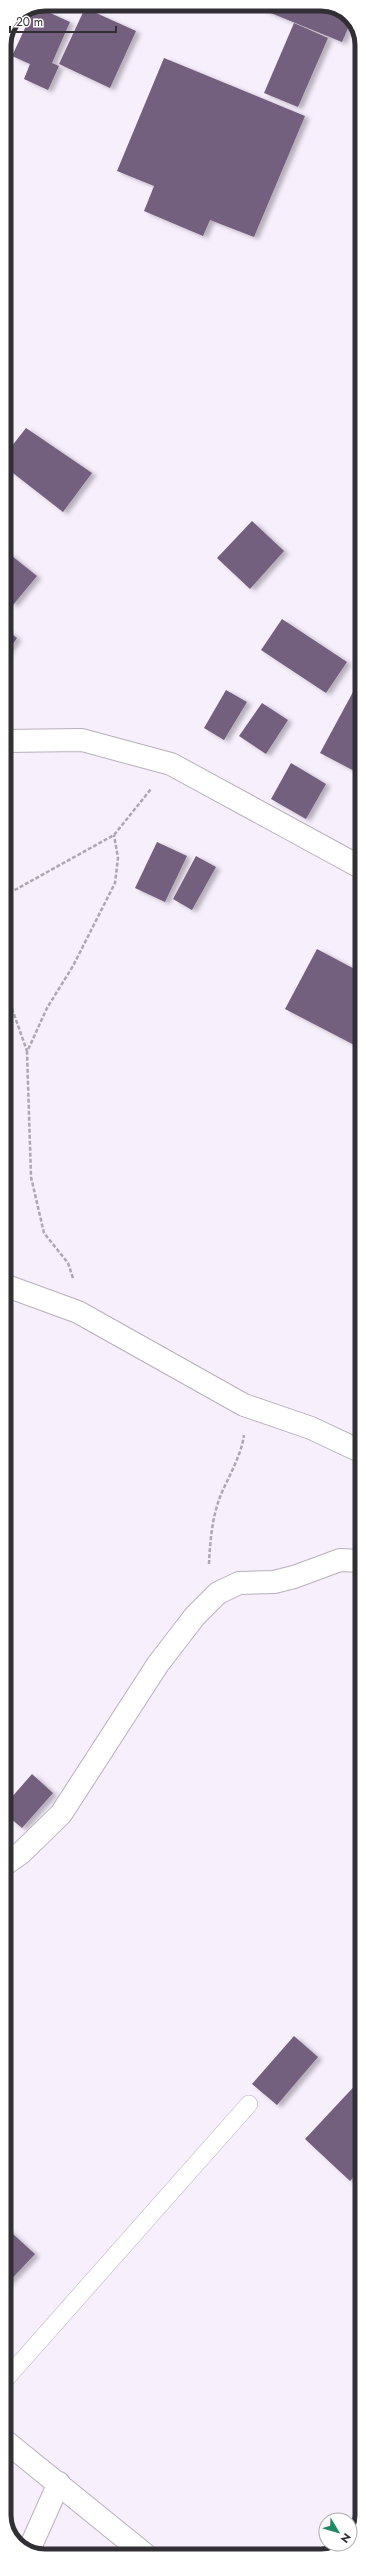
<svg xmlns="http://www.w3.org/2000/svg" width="366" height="2560" font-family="Jost,sans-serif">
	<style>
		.building { fill: #735e7e; filter: url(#shadow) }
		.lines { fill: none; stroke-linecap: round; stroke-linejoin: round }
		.lane-casing { stroke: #b8afbd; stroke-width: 18 }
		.street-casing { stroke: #b8afbd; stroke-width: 24 }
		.path { stroke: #aea7b1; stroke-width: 2.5; stroke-dasharray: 4 2; stroke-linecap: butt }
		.lane { stroke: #fff; stroke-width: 17 }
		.street { stroke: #fff; stroke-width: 22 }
		.rim { fill: none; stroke: #322f34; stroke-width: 5 }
	</style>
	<defs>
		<filter id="shadow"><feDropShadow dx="4.5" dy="2.5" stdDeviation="2" flood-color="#0004"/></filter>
	</defs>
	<rect width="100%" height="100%" fill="#f8effd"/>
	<!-- building -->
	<g class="building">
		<polygon points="263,4 326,4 350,16 352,19 342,42 261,9"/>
		<polygon points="37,7 70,22 52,63 59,66 48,90 24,79 30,64 12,56 34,9"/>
		<polygon points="85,8 136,31 110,88 59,64"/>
		<polygon points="294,23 328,38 298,107 264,93"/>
		<polygon points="164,58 305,116 254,237 210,220 203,236 144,211 154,186 117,171"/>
		<polygon points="26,428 92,473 63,512 4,466 4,456"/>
		<polygon points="252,521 284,551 250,589 217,558"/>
		<polygon points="7,552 37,576 13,605 4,598 4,556"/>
		<polygon points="282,619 347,662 326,693 261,650"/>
		<polygon points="4,628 17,638 4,657"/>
		<polygon points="360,679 362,680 362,775 320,753"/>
		<polygon points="226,690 247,702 224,740 204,728"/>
		<polygon points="262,703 288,720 266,754 239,736"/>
		<polygon points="291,763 326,784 306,819 271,799"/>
		<polygon points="157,842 187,856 165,902 135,888"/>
		<polygon points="196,856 216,867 192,910 173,899"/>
		<polygon points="317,949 362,973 362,1049 285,1009"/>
		<polygon points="32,1774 53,1793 22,1828 4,1813 4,1806"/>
		<polygon points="294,2036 318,2057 277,2105 252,2084"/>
		<polygon points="362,2078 362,2168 350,2181 305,2139"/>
		<polygon points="4,2226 35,2254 4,2287"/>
		<polygon points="362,2512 362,2515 354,2535 350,2530 350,2523"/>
	</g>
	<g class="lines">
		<!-- lane casing -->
		<g class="lane-casing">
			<polyline id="lane" points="4,2381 249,2104"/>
		</g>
		<!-- street casing -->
		<g class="street-casing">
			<g id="street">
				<polyline points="4,741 82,740 171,764 362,868"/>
				<polyline points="4,1285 78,1312 244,1405 311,1428 362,1452"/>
				<polyline points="4,1865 21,1853 61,1814 158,1664 195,1616 218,1593 239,1583 274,1582 294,1577 340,1560 362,1561"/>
				<polyline points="4,2440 147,2556"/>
				<polyline points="29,2550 59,2483"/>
			</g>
		</g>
		<!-- path -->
		<g class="path">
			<polyline points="4,779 9,825 4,873"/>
			<polyline points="4,896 114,835 151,789"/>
			<polyline points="4,986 27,1051"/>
			<polyline points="73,1278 68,1263 44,1233 31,1177 27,1052 47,1008 73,966 115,883 118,858 114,835"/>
			<path d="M209 1564C210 1542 212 1518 220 1497 228 1477 241 1457 244 1435"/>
		</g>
		<!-- lane -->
		<use href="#lane" class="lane"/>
		<!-- street -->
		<use href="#street" class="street"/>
	</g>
	<!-- crop -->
	<path d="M0 0H366V2560H0ZM45 11H321A34 34 0 0 1 355 45V2515A34 34 0 0 1 321 2549H45A34 34 0 0 1 11 2515V45A34 34 0 0 1 45 11Z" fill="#fff" fill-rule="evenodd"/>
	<path class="rim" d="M45 11H321A34 34 0 0 1 355 45V2515A34 34 0 0 1 321 2549H45A34 34 0 0 1 11 2515V45A34 34 0 0 1 45 11Z"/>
	<!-- north arrow -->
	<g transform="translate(338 2532) rotate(128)"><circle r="19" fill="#ffffff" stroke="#adacae"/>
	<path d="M0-3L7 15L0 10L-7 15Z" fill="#238964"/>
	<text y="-6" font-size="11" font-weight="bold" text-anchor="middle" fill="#322f34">N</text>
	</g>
	<!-- scale -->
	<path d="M10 26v6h106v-6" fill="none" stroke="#322f34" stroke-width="2"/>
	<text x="16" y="26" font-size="12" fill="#322f34" stroke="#ffffff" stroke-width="3" paint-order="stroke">20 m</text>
</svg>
